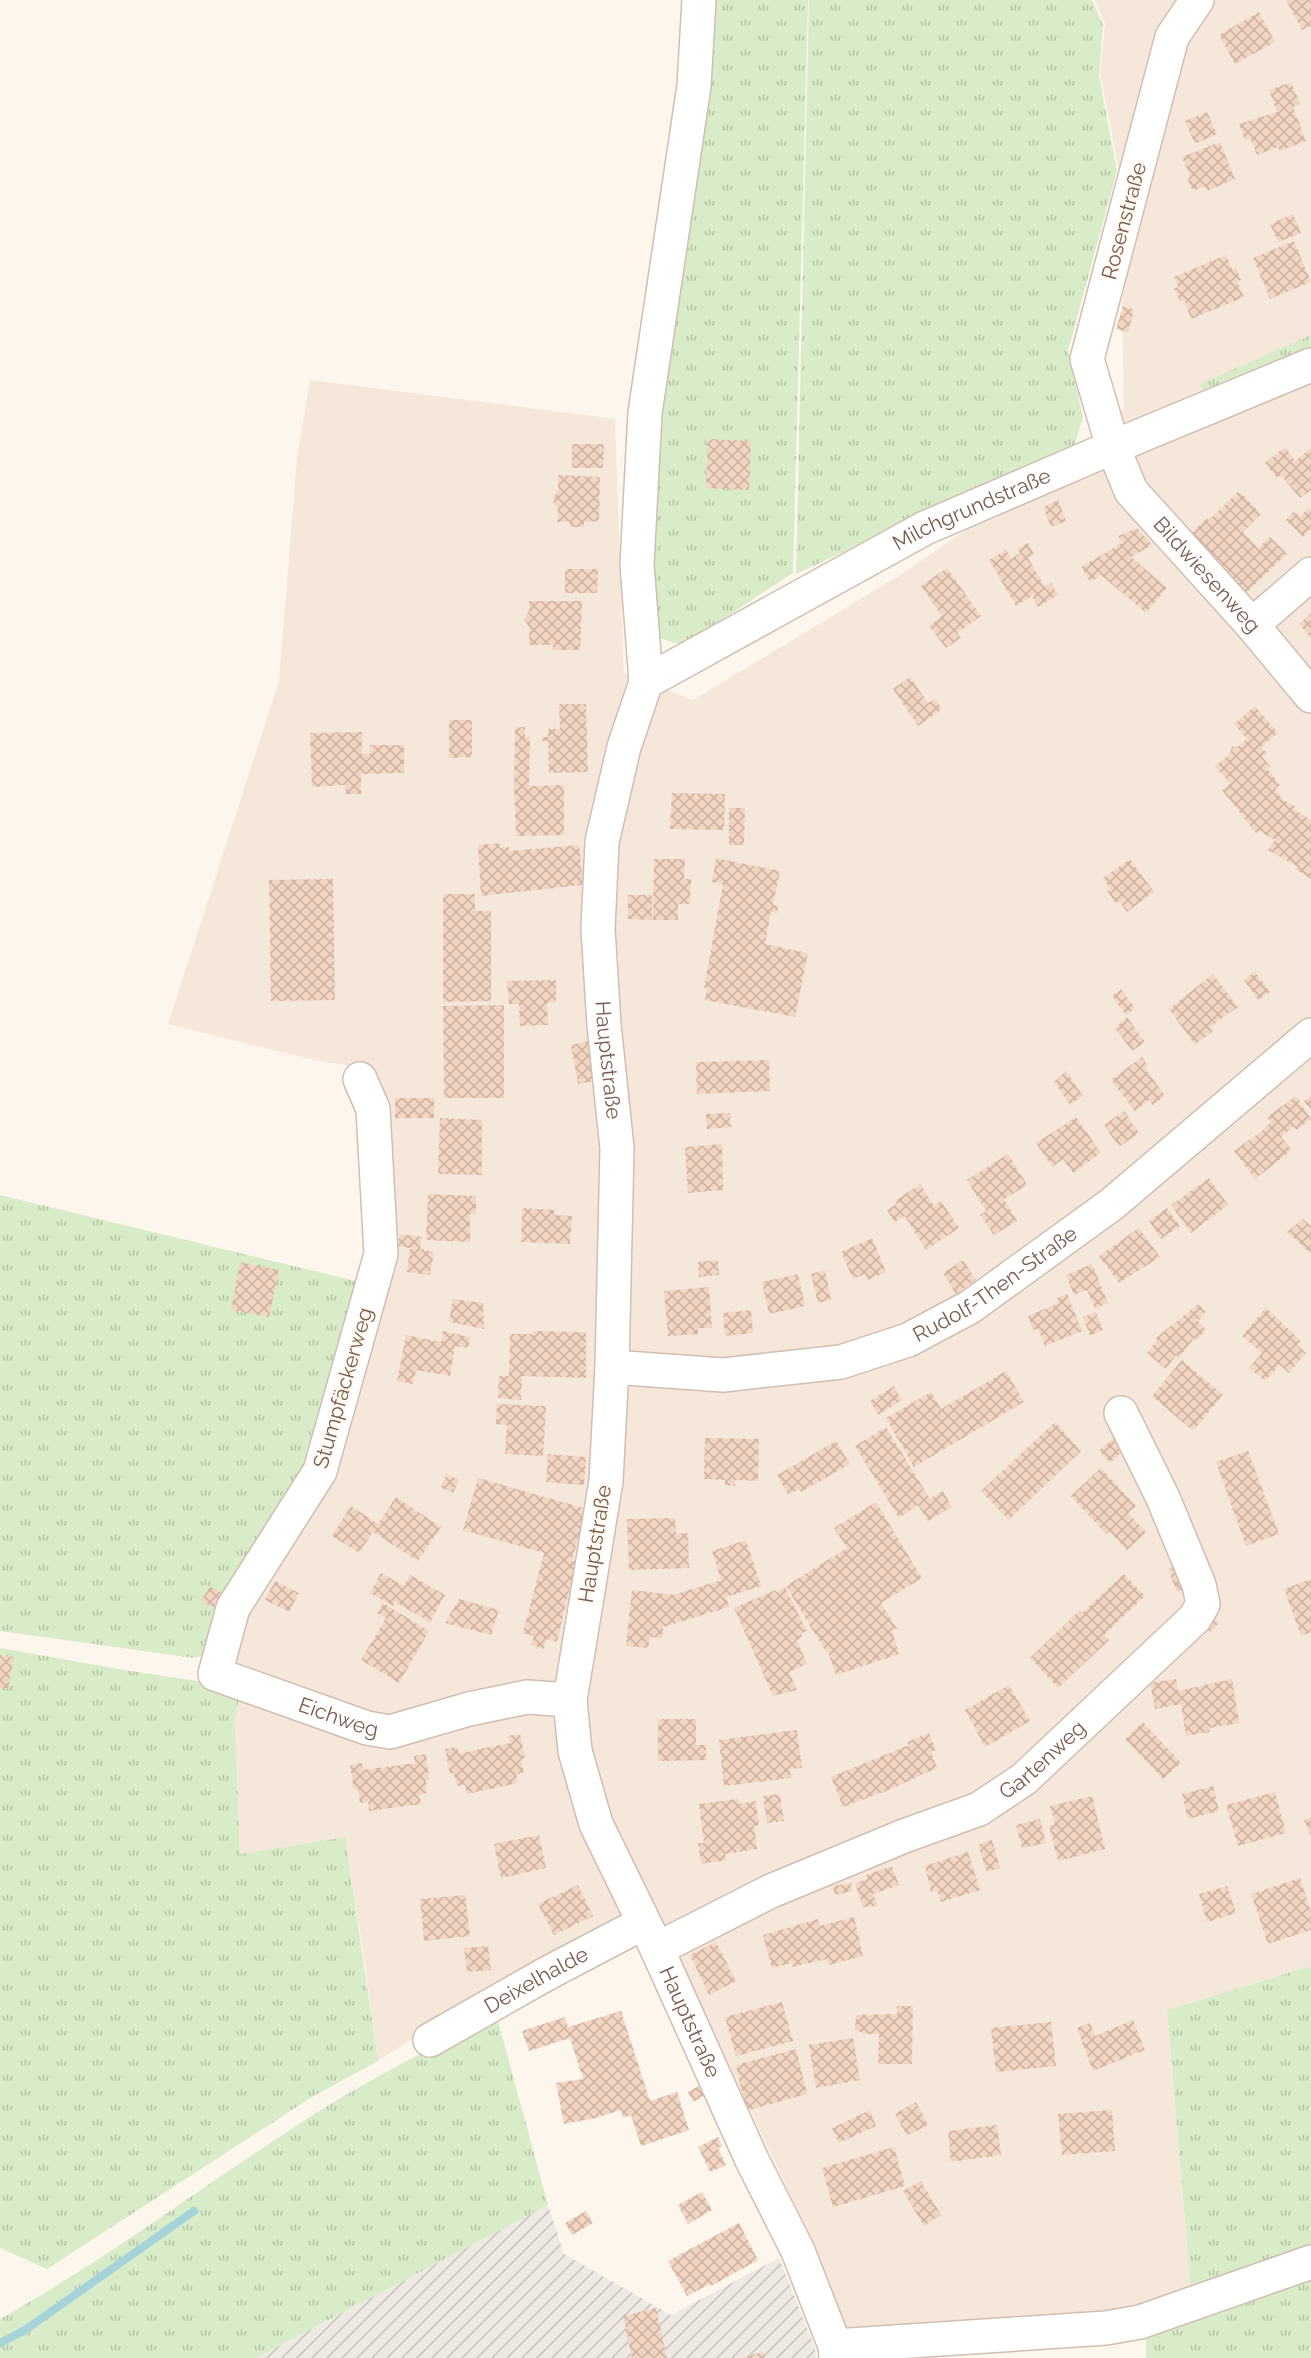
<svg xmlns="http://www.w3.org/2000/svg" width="1311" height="2358" font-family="Raleway,sans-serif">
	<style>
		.residential { fill: #f5e8da }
		.industrial { fill: url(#industrial-furrows) }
		.grass { fill: url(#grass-tufts) }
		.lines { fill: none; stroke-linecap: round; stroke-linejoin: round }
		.stream { stroke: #a5d3da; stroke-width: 8 }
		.building { fill: url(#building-cross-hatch) }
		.minor-casing { stroke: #d1beb0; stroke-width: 36 }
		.minor { stroke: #fff; stroke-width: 33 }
		.labels { text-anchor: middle; stroke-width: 5; stroke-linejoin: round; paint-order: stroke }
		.street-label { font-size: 21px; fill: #7a5c4d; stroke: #fffaf3 }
	</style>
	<defs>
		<pattern id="industrial-furrows" width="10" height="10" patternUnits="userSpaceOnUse" patternTransform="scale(1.5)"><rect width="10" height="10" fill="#efe9e4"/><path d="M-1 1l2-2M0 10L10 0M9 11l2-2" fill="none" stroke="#c7c0bb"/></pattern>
		<pattern id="grass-tufts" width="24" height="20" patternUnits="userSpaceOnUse" patternTransform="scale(1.5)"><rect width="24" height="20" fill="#d8ecc9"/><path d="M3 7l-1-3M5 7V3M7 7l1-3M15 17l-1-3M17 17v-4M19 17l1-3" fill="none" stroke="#b4c2a5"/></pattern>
		<pattern id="building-cross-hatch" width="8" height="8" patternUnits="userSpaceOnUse" patternTransform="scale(1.5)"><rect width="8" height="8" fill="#f3d5c3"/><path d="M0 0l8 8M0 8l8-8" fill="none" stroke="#cab0a1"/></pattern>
	</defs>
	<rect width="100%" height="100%" fill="#fdf6ec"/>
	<!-- residential -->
	<polygon class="residential" points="1095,0 1311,0 1311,1966 1167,2010 1191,2291 1137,2307 1022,2323 847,2333 809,2234 652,1905 493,1987 378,2061 363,1950 344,1837 240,1854 235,1720 240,1693 212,1659 376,1254 351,1066 318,1061 168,1024 279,681 297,458 310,380 615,419 624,673 693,700 902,574 1085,448 1124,409 1122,302 1133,245 1100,73 1105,24"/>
	<!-- industrial -->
	<polygon class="industrial" points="548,2205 564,2254 671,2315 779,2258 815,2348 816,2358 256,2358"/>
	<!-- grass -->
	<g class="grass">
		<polygon points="709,0 808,0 793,573 686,643 674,643 660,638 651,625 653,548 662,417 704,90"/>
		<polygon points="809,0 1092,0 1103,25 1099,76 1117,171 1068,351 1083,417 1075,444 796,574"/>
		<polygon points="1311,335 1311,347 1204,392 1200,384"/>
		<polygon points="0,1195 364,1283 310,1471 206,1655 194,1658 0,1631"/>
		<polygon points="0,1648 124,1670 224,1685 240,1693 235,1720 240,1854 345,1837 378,2061 312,2097 47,2269 0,2248"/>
		<polygon points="1311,1966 1311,2251 1191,2291 1167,2010"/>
		<path d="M496 2014 548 2205 256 2358H0V2319C109 2258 208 2182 313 2115 371 2078 434 2047 496 2014Z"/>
		<polygon points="1311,2278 1311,2358 1146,2358 1146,2335"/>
	</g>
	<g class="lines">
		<!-- stream -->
		<polyline class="stream" points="0,2343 25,2330 194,2211"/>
	</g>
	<!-- building -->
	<g class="building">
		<polygon points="1286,0 1311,0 1311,26 1302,30"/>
		<polygon points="1259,12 1275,42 1235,64 1219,35"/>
		<polygon points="1291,82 1300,104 1293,107 1306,141 1280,151 1278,147 1257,155 1250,138 1245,140 1239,124 1277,112 1269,90"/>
		<polygon points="1207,112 1217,134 1195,144 1185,121"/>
		<polygon points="1220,142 1235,179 1207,191 1205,186 1196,190 1191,188 1188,181 1190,176 1182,157"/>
		<polygon points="1293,214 1301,233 1278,242 1270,224"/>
		<polygon points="1294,241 1311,282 1270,299 1253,258"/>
		<polygon points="1226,255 1232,269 1236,268 1241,280 1237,281 1244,297 1191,319 1184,300 1180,302 1174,289 1178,287 1174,277"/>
		<polygon points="1123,306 1134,310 1128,332 1116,329"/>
		<polygon points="708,439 751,441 749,490 706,488"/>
		<polygon points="572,444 604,444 603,468 572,468"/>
		<polygon points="1285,447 1295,461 1311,448 1311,490 1300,498 1281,475 1277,478 1265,463"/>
		<polygon points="558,475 600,477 599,521 584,522 584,527 570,527 570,522 557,522 558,507 554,504 553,498 558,491"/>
		<polygon points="1239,491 1261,514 1243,532 1258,548 1270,537 1287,554 1246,593 1190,534 1207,518 1209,520"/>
		<polygon points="1058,500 1066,521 1051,527 1043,507"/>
		<polygon points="1308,508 1311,510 1311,529 1303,537 1286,520 1294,511 1300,517"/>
		<polygon points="1137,528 1152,545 1131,557 1167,588 1146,613 1101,575 1090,582 1081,567 1122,543 1118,536"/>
		<polygon points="1028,543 1034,554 1028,558 1045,587 1051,583 1058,595 1038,607 1032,596 1016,606 989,560 1006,550 1011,559 1020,553 1018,549"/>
		<polygon points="947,568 981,616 957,633 961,638 946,648 929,626 942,616 921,586"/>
		<polygon points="565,569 598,569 597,593 565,593"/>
		<polygon points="529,601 582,601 580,650 553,650 553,645 529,645 529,627 524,619 529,611"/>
		<polygon points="1311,613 1311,638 1299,624"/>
		<polygon points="910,677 928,703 935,699 942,709 918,726 893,689"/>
		<polygon points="559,704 586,704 588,772 549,773 548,741 542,741 542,737 548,737 548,729 560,729"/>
		<polygon points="1255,706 1278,733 1261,747 1267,753 1262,757 1270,766 1267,768 1280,785 1275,789 1283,800 1295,806 1293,809 1311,820 1311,879 1295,869 1297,866 1268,850 1275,840 1259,831 1256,833 1222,790 1230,784 1215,766 1229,755 1232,747 1239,746 1247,739 1234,724"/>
		<polygon points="449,720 472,720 472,757 449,758"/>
		<polygon points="525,727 525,737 530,737 529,786 564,785 564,835 516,836 514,787 515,728"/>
		<polygon points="362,732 362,754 370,754 370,745 404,745 404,773 361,774 361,794 346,794 345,785 312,787 310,733"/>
		<polygon points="672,793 725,794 724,830 670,829"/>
		<polygon points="729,808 745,808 744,845 729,845"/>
		<polygon points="499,843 500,848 509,847 510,851 579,845 583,885 481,896 478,845"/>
		<polygon points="716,858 780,871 773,905 779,906 777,913 771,912 765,944 808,953 795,1017 705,1000 707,988 704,988 723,884 712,882"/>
		<polygon points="654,859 685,859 684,879 691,879 690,904 678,904 678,920 653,920"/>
		<polygon points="1130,859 1154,892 1127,912 1119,901 1116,903 1107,891 1110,889 1103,878"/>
		<polygon points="333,879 335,1000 271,1001 269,880"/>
		<polygon points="443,894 475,894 475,911 491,911 491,1001 443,1002"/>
		<polygon points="628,895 652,895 652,920 628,919"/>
		<polygon points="1255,972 1270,992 1258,1000 1244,980"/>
		<polygon points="1213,974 1238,1007 1210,1027 1213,1031 1195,1045 1169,1009"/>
		<polygon points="556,980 556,1002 547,1003 548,1025 520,1026 519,1004 509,1004 507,981"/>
		<polygon points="1121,989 1135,1008 1126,1015 1112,996"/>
		<polygon points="504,1005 504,1098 444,1098 443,1006"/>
		<polygon points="1127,1017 1145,1042 1132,1051 1115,1028"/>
		<polygon points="589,1041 596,1081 578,1084 571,1045"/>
		<polygon points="1142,1057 1148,1066 1145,1068 1165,1096 1153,1105 1149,1100 1135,1111 1111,1080"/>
		<polygon points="769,1060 770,1091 697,1094 696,1062"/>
		<polygon points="1066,1071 1083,1096 1070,1105 1054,1082"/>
		<polygon points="1296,1096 1311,1119 1297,1130 1294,1127 1281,1137 1292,1150 1255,1179 1234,1151 1263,1130 1271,1122 1267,1117"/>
		<polygon points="1311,1096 1311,1110 1304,1101"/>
		<rect x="395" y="1098" width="39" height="20"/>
		<polygon points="1124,1111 1139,1133 1119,1147 1104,1125"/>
		<polygon points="730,1113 731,1127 707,1129 706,1114"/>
		<polygon points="1076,1117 1101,1153 1073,1173 1063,1159 1052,1167 1036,1143"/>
		<polygon points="440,1118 482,1120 482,1175 438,1174"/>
		<polygon points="722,1144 723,1190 688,1193 685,1147"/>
		<polygon points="1008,1154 1027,1185 1004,1199 1017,1221 994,1235 980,1215 986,1211 967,1180"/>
		<polygon points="1209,1178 1228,1205 1191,1233 1171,1205"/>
		<polygon points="920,1184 934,1206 941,1201 959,1228 926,1250 905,1216 895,1222 887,1210 897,1204 895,1201"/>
		<polygon points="428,1194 476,1196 476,1214 470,1214 470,1242 426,1240"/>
		<polygon points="522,1208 554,1210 554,1215 572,1216 570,1244 521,1242"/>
		<polygon points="1167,1208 1180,1226 1161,1239 1149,1221"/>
		<polygon points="1303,1219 1311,1226 1311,1254 1287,1232"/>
		<polygon points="1139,1228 1160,1257 1119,1283 1099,1256"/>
		<polygon points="400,1234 422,1237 420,1249 434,1252 430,1275 407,1272 410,1248 398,1246"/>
		<polygon points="872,1238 886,1272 868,1280 865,1274 853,1279 841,1252"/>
		<polygon points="718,1260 719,1275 699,1277 698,1262"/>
		<polygon points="963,1260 976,1280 956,1294 943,1273"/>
		<polygon points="240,1262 279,1270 269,1317 231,1310"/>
		<polygon points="1092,1264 1108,1303 1095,1309 1087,1290 1074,1295 1066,1275"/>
		<polygon points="825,1270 831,1300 818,1303 811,1274"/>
		<polygon points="798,1274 805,1306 769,1314 762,1282"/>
		<polygon points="709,1287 712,1328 698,1328 698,1334 668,1336 664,1291"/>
		<polygon points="1067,1294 1082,1331 1045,1346 1038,1329 1033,1330 1028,1316 1059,1303 1057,1298"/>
		<polygon points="453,1299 483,1303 484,1329 449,1322"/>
		<polygon points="1198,1304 1206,1311 1198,1321 1206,1330 1197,1340 1194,1338 1179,1358 1176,1355 1166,1369 1147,1353 1157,1340 1156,1338"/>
		<polygon points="1266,1308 1301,1341 1297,1345 1306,1353 1289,1373 1280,1365 1265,1381 1249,1368 1262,1353 1242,1336"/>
		<polygon points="751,1310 753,1333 725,1336 723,1313"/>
		<polygon points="1096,1312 1103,1330 1090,1336 1083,1317"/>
		<polygon points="443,1331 470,1337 468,1348 455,1346 450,1376 416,1370 413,1384 397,1381 406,1335 441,1342"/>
		<polygon points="533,1331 586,1332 586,1378 522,1376 521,1400 498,1398 499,1376 509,1376 510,1334 533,1334"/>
		<polygon points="1182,1360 1223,1395 1193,1431 1152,1396"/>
		<polygon points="1006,1371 1024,1402 914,1467 886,1418 931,1392 941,1409"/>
		<polygon points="894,1386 902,1400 878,1415 870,1401"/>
		<polygon points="497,1404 546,1406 543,1456 505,1454 507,1425 496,1424"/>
		<polygon points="1055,1422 1081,1451 1009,1520 981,1491"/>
		<polygon points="886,1427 930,1499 943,1491 952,1507 928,1521 918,1505 899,1518 855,1446"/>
		<polygon points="1117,1435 1128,1446 1110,1463 1099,1451"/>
		<polygon points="705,1438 759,1439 758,1481 735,1480 735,1486 725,1485 725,1480 704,1479"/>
		<polygon points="836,1441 850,1464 801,1492 799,1489 788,1495 777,1475"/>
		<polygon points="1248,1451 1279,1534 1246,1546 1216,1462"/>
		<polygon points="548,1454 586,1457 584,1485 546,1482"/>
		<polygon points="1101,1468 1136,1506 1128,1513 1146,1532 1127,1550 1109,1531 1106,1534 1071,1496"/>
		<polygon points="447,1474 459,1480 453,1493 441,1487"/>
		<polygon points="478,1478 587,1509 572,1560 576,1562 557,1642 546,1639 544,1649 531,1645 534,1636 523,1633 544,1553 463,1530"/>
		<polygon points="396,1497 441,1527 418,1561 373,1532 359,1553 332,1536 351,1506 378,1524"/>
		<polygon points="876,1502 922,1578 881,1603 897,1629 892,1631 899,1654 836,1675 828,1652 826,1652 786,1586 847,1548 834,1528"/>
		<polygon points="675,1518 676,1534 688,1533 689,1568 629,1570 627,1519"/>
		<polygon points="746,1540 761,1586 726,1597 729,1607 663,1627 662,1638 650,1637 648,1648 626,1646 632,1590 673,1595 721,1580 712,1551"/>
		<polygon points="1181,1564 1190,1587 1177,1592 1168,1569"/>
		<polygon points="381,1573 404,1586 410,1575 445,1595 430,1622 395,1602 393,1606 370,1593"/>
		<polygon points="1124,1574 1145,1596 1104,1635 1109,1640 1058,1688 1030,1658 1080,1610 1083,1612"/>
		<polygon points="1311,1579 1311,1632 1301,1636 1284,1589"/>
		<polygon points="275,1581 299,1593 289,1612 265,1600"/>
		<polygon points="210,1586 222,1593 214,1608 201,1601"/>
		<polygon points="785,1588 807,1631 801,1633 802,1637 797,1640 807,1664 789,1672 797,1690 773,1696 734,1608 775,1590 776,1592"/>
		<polygon points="459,1599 499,1610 491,1635 445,1623"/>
		<polygon points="383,1603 429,1631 399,1683 361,1660 386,1618 377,1613"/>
		<polygon points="1213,1617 1219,1623 1210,1632 1204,1625"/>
		<polygon points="0,1655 14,1658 8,1689 0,1688"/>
		<polygon points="1176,1679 1178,1691 1232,1679 1239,1723 1209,1728 1210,1732 1186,1736 1181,1704 1155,1709 1150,1683"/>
		<polygon points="1009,1685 1030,1721 985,1747 965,1710"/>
		<polygon points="658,1719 696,1719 696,1745 706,1745 706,1760 658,1761"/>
		<polygon points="1143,1722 1181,1763 1163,1779 1125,1739"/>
		<polygon points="797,1730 802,1768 790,1769 791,1778 724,1786 719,1740"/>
		<polygon points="929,1733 936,1750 931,1752 937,1768 891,1789 843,1807 831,1777 909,1745 907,1742"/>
		<polygon points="520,1734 525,1758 521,1759 524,1773 516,1774 518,1783 467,1794 465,1785 457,1786 454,1773 450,1774 445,1749 457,1747 459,1754 484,1748 510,1743 508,1736"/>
		<polygon points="426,1754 429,1779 426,1780 427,1793 419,1795 421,1804 369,1811 368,1802 360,1803 358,1789 354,1790 350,1765 362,1763 363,1770 415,1763 414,1756"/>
		<polygon points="1213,1786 1219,1811 1188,1819 1182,1794"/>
		<polygon points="1275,1792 1286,1833 1238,1846 1226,1805"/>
		<polygon points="780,1794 784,1821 767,1823 763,1796"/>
		<polygon points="1092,1796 1105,1849 1058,1861 1049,1826 1055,1824 1050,1806"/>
		<polygon points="738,1799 738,1804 756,1801 759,1825 754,1826 757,1849 725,1854 726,1860 701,1864 698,1843 704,1843 699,1804"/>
		<polygon points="1311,1817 1311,1836 1304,1820"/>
		<polygon points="1040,1819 1046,1843 1022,1848 1016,1825"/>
		<polygon points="539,1835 546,1868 501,1878 494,1844"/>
		<polygon points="992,1840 1000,1868 987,1872 978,1845"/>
		<polygon points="968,1852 980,1890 941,1902 937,1890 931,1892 925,1866"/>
		<polygon points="892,1866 899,1885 873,1894 878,1906 863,1907 855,1883 867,1879 866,1875"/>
		<polygon points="1300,1878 1311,1912 1311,1930 1268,1944 1251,1894"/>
		<polygon points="851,1883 852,1891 835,1895 833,1886"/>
		<polygon points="578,1885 593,1916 554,1935 538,1904"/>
		<polygon points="1227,1886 1236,1913 1207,1922 1199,1894"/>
		<polygon points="465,1895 470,1936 424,1941 420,1899"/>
		<polygon points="854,1917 863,1956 829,1965 827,1959 792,1967 792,1963 772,1968 763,1935 818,1919 819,1926"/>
		<polygon points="716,1942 736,1981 709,1995 690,1955"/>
		<polygon points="488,1946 491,1970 467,1972 464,1948"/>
		<polygon points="782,2002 793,2041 736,2056 725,2017"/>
		<polygon points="897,2006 913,2006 912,2064 878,2064 879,2034 866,2034 855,2030 856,2015 897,2014"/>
		<polygon points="621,2011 650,2101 677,2092 689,2130 641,2146 631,2115 623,2118 621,2110 596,2118 564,2124 556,2083 583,2079 570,2038 529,2051 522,2031 565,2017 568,2027"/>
		<polygon points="1133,2020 1145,2050 1093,2071 1077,2028 1090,2023 1095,2036"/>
		<polygon points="1051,2022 1056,2066 996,2072 991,2028"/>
		<polygon points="853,2038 860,2080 816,2088 809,2045"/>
		<polygon points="796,2049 807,2094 746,2111 736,2065"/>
		<polygon points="699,2086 704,2096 693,2102 688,2092"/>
		<polygon points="916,2102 928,2125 907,2136 895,2114"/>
		<polygon points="870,2110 876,2126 839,2143 832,2128"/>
		<polygon points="1112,2110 1115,2151 1062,2155 1058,2114"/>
		<polygon points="997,2125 1001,2155 951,2162 948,2131"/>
		<polygon points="718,2137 722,2146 718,2148 726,2165 710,2172 698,2147"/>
		<polygon points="894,2147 905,2186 833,2207 822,2168"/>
		<polygon points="921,2181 941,2215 924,2226 903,2191"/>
		<polygon points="702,2192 712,2210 688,2224 678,2205"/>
		<polygon points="586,2211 593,2223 572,2235 565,2223"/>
		<polygon points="739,2223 758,2260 711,2286 710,2284 687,2296 668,2261"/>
		<polygon points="656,2308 667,2358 632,2358 623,2316"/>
		<polygon points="763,2352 765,2358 744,2358 744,2357"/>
	</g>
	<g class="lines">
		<!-- minor casing -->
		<g class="minor-casing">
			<g id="minor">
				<path id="s1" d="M699 0 694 86 645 413 637 564 646 682 624 747 602 842 598 929 604 1025 617 1148 612 1367 606 1481 570 1700 575 1751 596 1824 657 1949 752 2160 798 2251 835 2346 836 2358"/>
				<path id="s2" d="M1197 0 1172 37 1087 359 1113 447 1131 491 1252 625 1311 696"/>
				<polyline points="1252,625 1311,574"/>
				<path id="s3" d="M646 682 925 528 1113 447 1311 365"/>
				<path id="s4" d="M360 1079 373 1109 381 1254 320 1471 233 1608 215 1674 367 1728 390 1732 469 1709 527 1697 570 1700"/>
				<path id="s5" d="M612 1367 723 1375 841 1362 908 1340 970 1307 1112 1204 1311 1035"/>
				<path id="s6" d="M657 1949 771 1891 904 1836 979 1809 1024 1779 1195 1618 1203 1604 1199 1585 1163 1498 1121 1413"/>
				<path id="s7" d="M430 2040 546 1974 643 1923"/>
				<polyline points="835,2346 1106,2328 1140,2322 1311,2262"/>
			</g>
		</g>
		<!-- minor -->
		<use href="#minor" class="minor"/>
	</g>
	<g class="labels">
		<!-- street labels -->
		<g class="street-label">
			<text transform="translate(1124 221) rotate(-75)" y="7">Rosenstraße</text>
			<text dy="7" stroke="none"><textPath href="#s3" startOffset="369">Milchgrundstraße</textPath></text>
			<text dy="7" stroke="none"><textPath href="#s2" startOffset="630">Bildwiesenweg</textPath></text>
			<text dy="7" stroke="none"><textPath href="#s1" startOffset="1071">Hauptstraße</textPath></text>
			<text dy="7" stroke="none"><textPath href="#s5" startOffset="404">Rudolf-Then-Straße</textPath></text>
			<text transform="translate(343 1388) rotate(-74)" y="7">Stumpfäckerweg</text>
			<text transform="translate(595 1544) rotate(-81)" y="7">Hauptstraße</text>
			<text dy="7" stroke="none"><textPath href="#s4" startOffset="765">Eichweg</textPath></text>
			<text dy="7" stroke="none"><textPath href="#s6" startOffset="432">Gartenweg</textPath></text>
			<text dy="7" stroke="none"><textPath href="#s7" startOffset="122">Deixelhalde</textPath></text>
			<text dy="7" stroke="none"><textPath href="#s1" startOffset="2061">Hauptstraße</textPath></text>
		</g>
	</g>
</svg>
